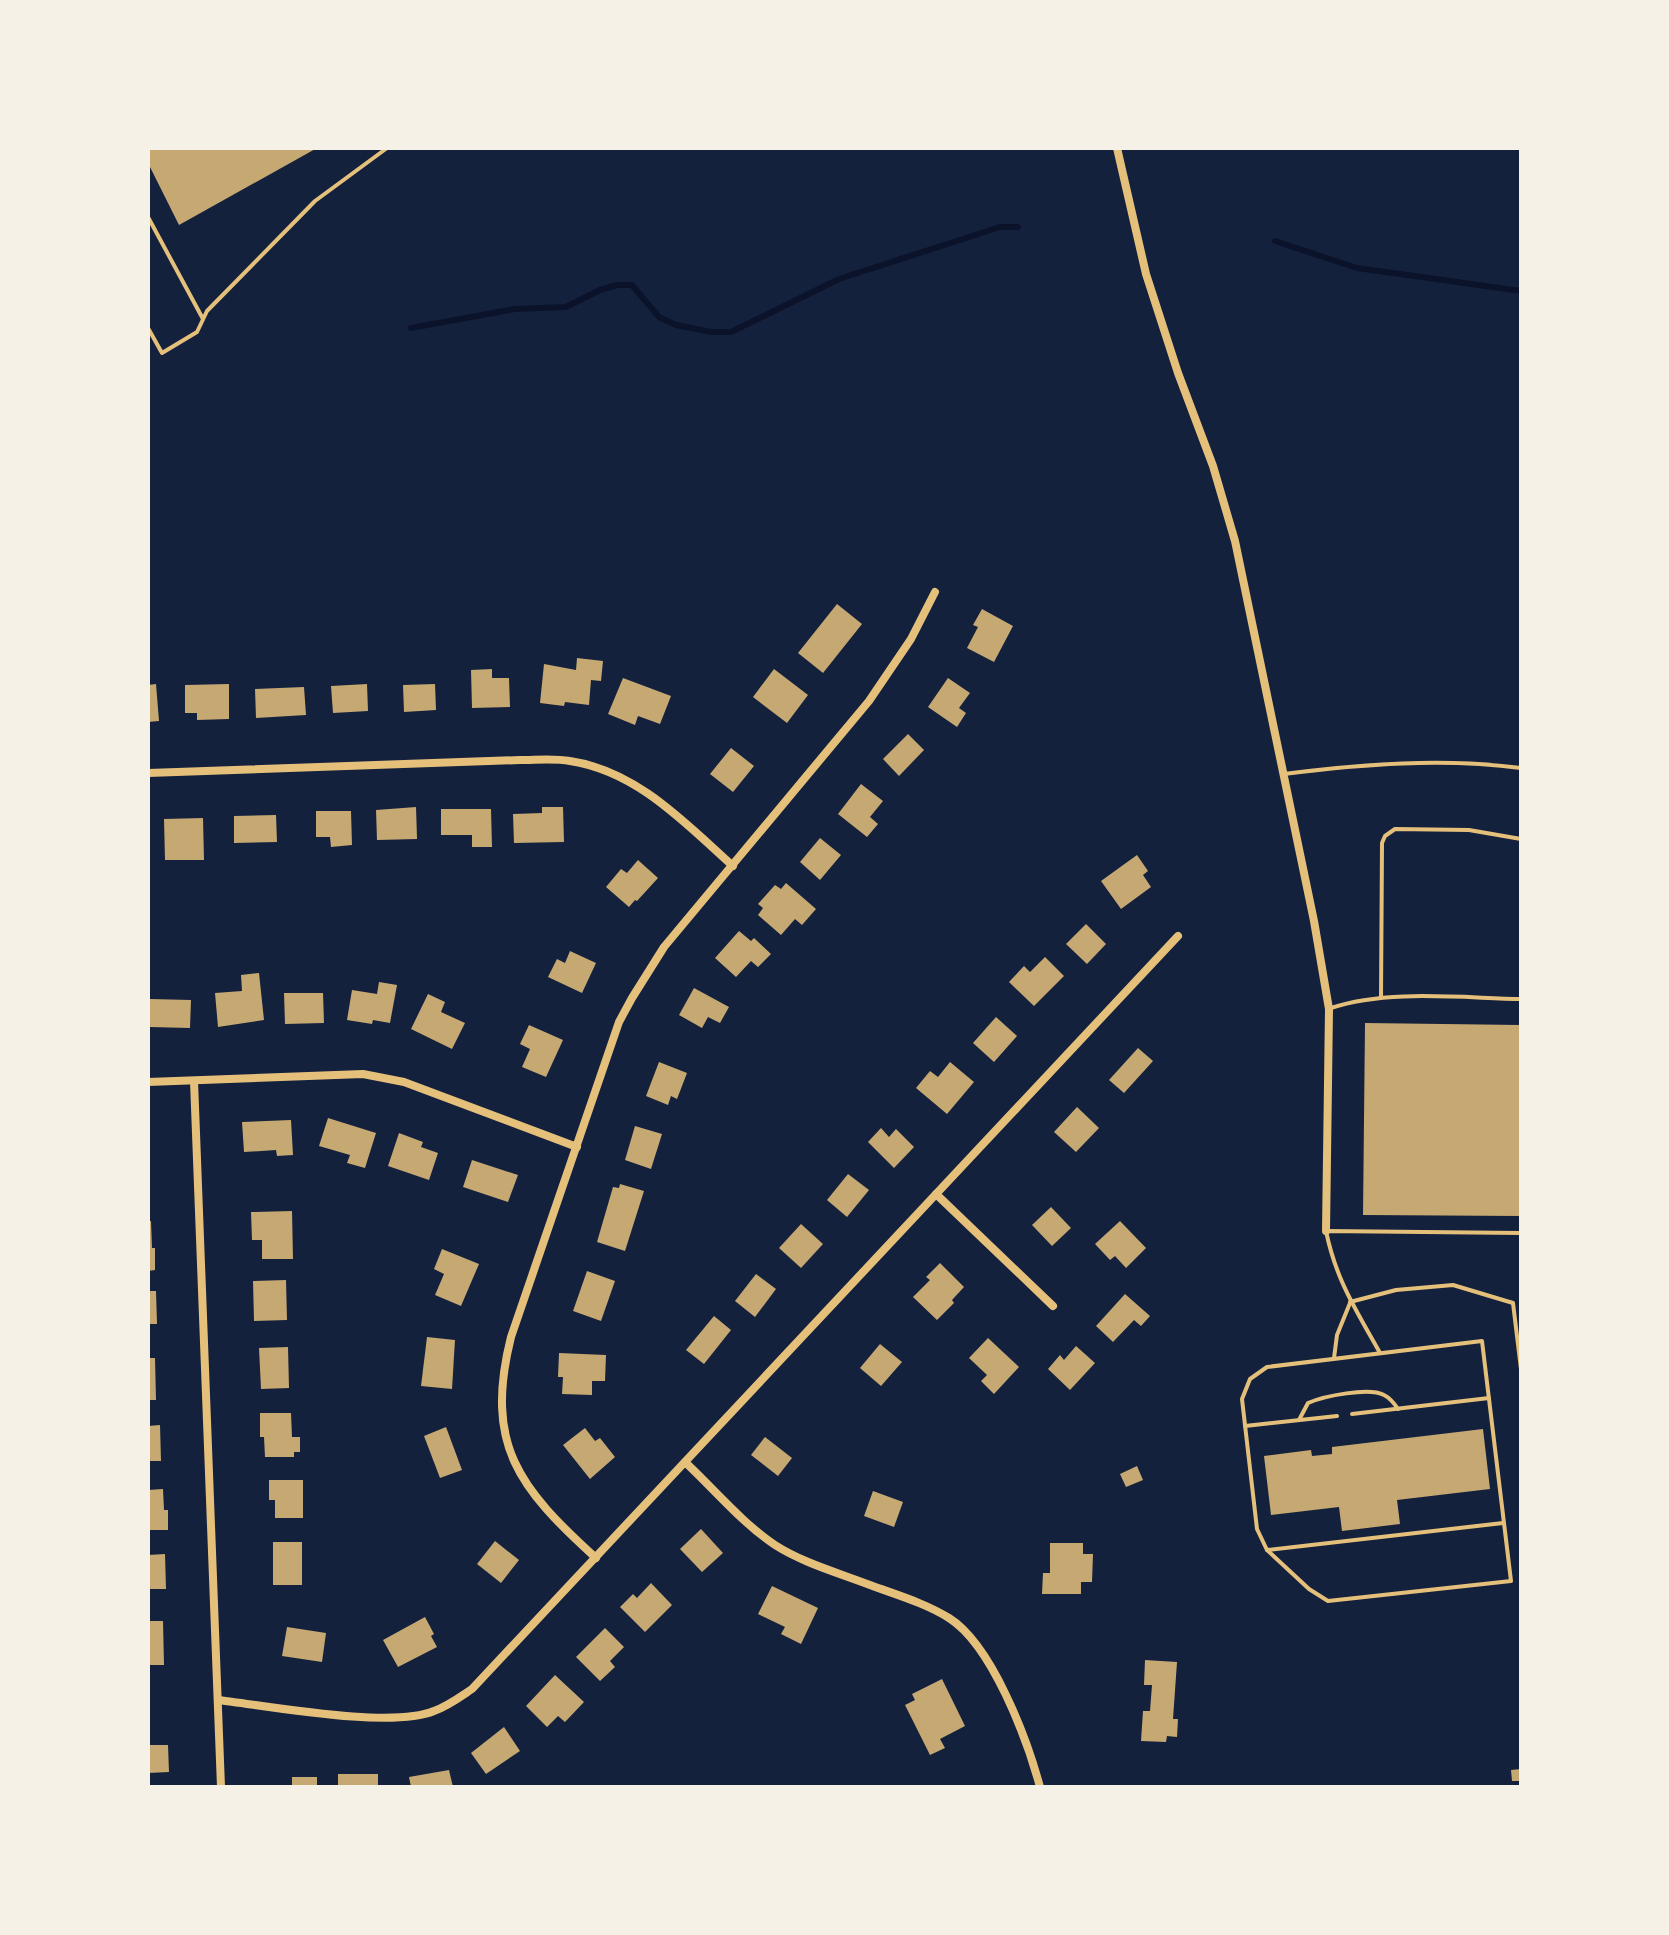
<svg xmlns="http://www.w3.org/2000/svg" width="1669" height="1935" font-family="Lato,sans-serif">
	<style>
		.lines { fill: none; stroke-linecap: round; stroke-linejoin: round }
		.stream { stroke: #0b132b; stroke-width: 6 }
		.building { fill: #c6a872 }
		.service { stroke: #e5c07b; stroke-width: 4 }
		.minor { stroke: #e5c07b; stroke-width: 8 }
	</style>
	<rect width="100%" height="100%" fill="#14213d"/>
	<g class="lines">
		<!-- stream -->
		<g class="stream">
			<polyline points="1275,241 1357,268 1521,291"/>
			<polyline points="411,328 515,309 566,307 600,290 617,285 632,285 659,317 676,325 711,332 731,332 839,279 1000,227 1018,227"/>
		</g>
	</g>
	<!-- building -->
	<g class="building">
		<polygon points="148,148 317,148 179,225 148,163"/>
		<polygon points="837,604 862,624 823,673 798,653"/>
		<polygon points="982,609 1013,626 994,662 967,648 978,627 973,625"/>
		<polygon points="577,658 603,661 601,681 591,680 589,705 565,702 564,706 540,703 544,664 576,670"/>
		<polygon points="492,669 492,678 509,678 510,707 472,708 471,670"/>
		<polygon points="774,669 808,695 787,723 753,697"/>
		<polygon points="623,678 671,696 660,724 638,716 635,725 608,714"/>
		<polygon points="948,678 970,693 959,708 966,713 957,727 928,707"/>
		<polygon points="156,684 159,721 148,722 148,685"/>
		<polygon points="229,684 229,719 197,720 197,713 185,713 185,685"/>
		<polygon points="367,684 368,711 333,713 331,686"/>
		<polygon points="435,684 436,710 404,712 403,685"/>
		<polygon points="304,687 306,715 256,718 255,689"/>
		<polygon points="908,734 924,750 899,776 883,759"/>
		<polygon points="731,748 754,766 733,792 710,774"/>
		<polygon points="861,784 883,801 870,817 878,824 867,837 838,814"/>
		<polygon points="416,807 417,839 377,840 376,810"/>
		<polygon points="542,807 563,807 564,842 514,843 513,814 542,813"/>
		<polygon points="441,809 491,809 492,847 472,847 472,835 441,835"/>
		<polygon points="316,811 351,811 352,845 331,847 330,837 316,837"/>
		<polygon points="276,815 277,842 234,843 234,816"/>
		<polygon points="203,818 204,860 165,860 164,819"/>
		<polygon points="820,838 841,855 820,880 800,862"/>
		<polygon points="1137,855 1148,871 1143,875 1151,887 1121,909 1101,881"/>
		<polygon points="638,860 658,878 637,901 635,900 629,907 606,887 621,869 627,873"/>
		<polygon points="786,883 816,909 802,925 795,919 781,935 758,915 763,908 758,904 775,885 781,889"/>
		<polygon points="1086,924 1106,944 1087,964 1066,944"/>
		<polygon points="739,931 751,941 754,938 771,954 758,967 751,961 736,977 715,958"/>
		<polygon points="570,951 596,963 582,993 548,977 557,959 565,963"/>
		<polygon points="1045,957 1064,976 1034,1006 1009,982 1024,966 1030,972"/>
		<polygon points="259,973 264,1020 218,1027 215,993 242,991 241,975"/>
		<polygon points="379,982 397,985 390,1023 373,1020 372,1024 347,1020 352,990 377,994"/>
		<polygon points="694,988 729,1007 720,1023 708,1017 702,1028 679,1015"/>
		<polygon points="284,993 323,993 324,1023 285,1024"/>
		<polygon points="428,994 445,1002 441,1012 465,1023 452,1049 411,1029"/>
		<polygon points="150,999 191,1000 190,1028 149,1027"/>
		<polygon points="996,1017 1017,1036 994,1062 973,1043"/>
		<polygon points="1365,1023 1521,1025 1521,1216 1363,1215"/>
		<polygon points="529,1025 563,1040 546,1077 522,1067 530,1049 520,1044"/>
		<polygon points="1138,1048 1153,1061 1124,1093 1109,1080"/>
		<polygon points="659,1062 687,1073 677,1099 671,1096 668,1105 646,1096"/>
		<polygon points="950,1062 974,1082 947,1114 916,1088 930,1071 938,1077"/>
		<polygon points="1077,1107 1099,1128 1076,1152 1054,1132"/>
		<polygon points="328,1118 376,1133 365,1168 347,1163 350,1155 319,1146"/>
		<polygon points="291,1120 293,1155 277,1156 276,1150 244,1152 242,1122"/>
		<polygon points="635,1126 662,1134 651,1169 625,1160"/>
		<polygon points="881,1128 889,1137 896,1129 914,1147 894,1168 868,1142"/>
		<polygon points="399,1133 423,1142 421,1147 438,1153 429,1180 388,1166"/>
		<polygon points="472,1160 518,1175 508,1202 463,1187"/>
		<polygon points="848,1174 869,1190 847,1217 827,1200"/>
		<polygon points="620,1184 644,1191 625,1251 597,1242 613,1187 619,1188"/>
		<polygon points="1051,1207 1071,1228 1052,1246 1032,1225"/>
		<polygon points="292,1211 293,1259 262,1259 262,1240 252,1240 251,1212"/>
		<polygon points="148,1221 151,1221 152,1248 155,1248 155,1270 148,1271"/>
		<polygon points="1120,1221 1146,1248 1126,1268 1115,1256 1110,1260 1095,1244"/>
		<polygon points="801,1224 823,1244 801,1268 779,1248"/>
		<polygon points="442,1249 479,1264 461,1306 435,1295 444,1274 434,1269"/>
		<polygon points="940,1263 964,1287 952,1300 954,1303 937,1320 913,1297 930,1280 926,1277"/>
		<polygon points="587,1271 615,1281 601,1321 573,1311"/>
		<polygon points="756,1274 776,1289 755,1317 735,1301"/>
		<polygon points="286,1280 287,1320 254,1321 253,1281"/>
		<polygon points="148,1291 156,1291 157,1324 148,1324"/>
		<polygon points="1125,1294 1150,1316 1141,1326 1134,1320 1113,1342 1096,1326"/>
		<polygon points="714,1316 731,1330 704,1364 686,1350"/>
		<polygon points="427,1337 455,1340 452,1389 421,1386"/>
		<polygon points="988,1338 1019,1367 994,1394 981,1381 987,1375 969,1358"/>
		<polygon points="880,1344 902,1362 881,1386 860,1368"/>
		<polygon points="1076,1346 1095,1363 1070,1390 1048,1369 1060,1355 1064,1360"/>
		<polygon points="288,1347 289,1388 261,1389 259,1348"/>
		<polygon points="559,1353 606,1355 605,1381 592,1381 592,1395 562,1394 563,1377 558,1377"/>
		<polygon points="148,1358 155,1358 156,1400 148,1400"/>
		<polygon points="260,1413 291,1413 292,1437 300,1437 300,1452 294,1452 294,1457 265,1457 264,1437 260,1437"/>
		<polygon points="160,1425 161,1461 148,1461 148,1426"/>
		<polygon points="446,1427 462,1470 440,1478 424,1436"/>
		<polygon points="585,1428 595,1441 600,1438 615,1457 590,1479 563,1445"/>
		<polygon points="1483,1429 1490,1489 1397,1500 1400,1524 1342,1531 1339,1507 1271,1515 1264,1456 1311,1450 1312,1456 1332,1454 1332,1447"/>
		<polygon points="765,1437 792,1458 778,1476 751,1455"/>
		<polygon points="1137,1466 1143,1480 1126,1487 1120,1474"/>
		<polygon points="269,1480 303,1480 303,1518 275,1518 275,1500 269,1500"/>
		<polygon points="163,1489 164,1510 168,1510 168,1530 148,1530 148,1490"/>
		<polygon points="873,1491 903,1502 894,1527 864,1516"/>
		<polygon points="701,1529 723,1553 702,1572 680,1549"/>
		<polygon points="495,1541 519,1560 501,1583 477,1564"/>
		<rect x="273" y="1542" width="29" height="43"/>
		<polygon points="1050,1543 1083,1543 1083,1554 1093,1554 1092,1582 1081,1582 1081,1594 1042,1594 1043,1573 1050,1573"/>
		<polygon points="165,1554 166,1589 148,1589 148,1555"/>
		<polygon points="651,1583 672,1605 645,1632 620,1607 633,1594 637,1598"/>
		<polygon points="772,1586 818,1608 801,1644 781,1634 785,1627 758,1614"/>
		<polygon points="425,1617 434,1634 431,1636 437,1647 398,1667 383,1640"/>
		<polygon points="148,1621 163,1621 164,1665 148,1665"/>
		<polygon points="287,1627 326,1633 322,1662 282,1656"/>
		<polygon points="605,1628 624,1647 610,1661 615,1667 600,1681 576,1657"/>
		<polygon points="1145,1660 1177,1662 1173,1719 1178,1719 1177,1737 1167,1736 1166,1742 1141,1741 1143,1711 1150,1711 1152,1685 1144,1685"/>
		<polygon points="555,1675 584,1702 565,1722 558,1716 547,1727 526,1706"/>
		<polygon points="942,1679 965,1726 940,1739 945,1748 930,1755 905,1705 915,1700 912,1694"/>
		<polygon points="504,1727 520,1751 486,1774 471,1753"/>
		<polygon points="148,1745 168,1745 169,1772 148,1773"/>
		<polygon points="1521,1769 1521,1781 1512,1781 1511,1770"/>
		<polygon points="449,1770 453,1787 411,1787 409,1777"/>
		<rect x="338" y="1774" width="40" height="13"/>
		<rect x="292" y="1777" width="25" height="10"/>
	</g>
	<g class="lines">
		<!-- service -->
		<g class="service">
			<polyline points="148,217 203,319"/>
			<polyline points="148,328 162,353 197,332 207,311 315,201 387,148"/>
			<path d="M1284 774C1362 764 1443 758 1521 768"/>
			<polyline points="1381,997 1382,843 1385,836 1395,829 1469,830 1521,839"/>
			<path d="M1331 1008C1387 989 1462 998 1521 999"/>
			<polyline points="1350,1302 1396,1290 1453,1285 1513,1303 1521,1369"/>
			<polygon points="1482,1341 1511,1581 1328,1601 1309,1589 1267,1550 1257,1529 1242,1399 1250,1379 1267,1367"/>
			<path d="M1380 1353C1356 1310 1336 1280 1326 1231L1521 1233"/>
			<polyline points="1334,1358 1337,1335 1350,1303"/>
			<polyline points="1352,1414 1489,1398"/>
			<path d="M1299 1420 1308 1403C1324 1396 1369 1387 1384 1395 1390 1398 1394 1403 1398 1409"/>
			<polyline points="1245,1426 1337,1416"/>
			<polyline points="1267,1550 1503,1523"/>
		</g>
		<!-- minor -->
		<g class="minor">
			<polyline points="1117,148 1146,274 1178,373 1213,466 1235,541 1314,921 1329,1009 1326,1231"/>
			<path d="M148 773 520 760C536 760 554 758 570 761 637 771 685 823 733 866"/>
			<polyline points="194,1081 221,1787"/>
			<polyline points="148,1082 363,1074 404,1082 577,1147"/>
			<polyline points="936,1194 1053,1306"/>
			<path d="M685 1462C714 1489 742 1523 775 1545 803 1563 839 1573 870 1585 897 1595 925 1603 949 1618 992 1645 1027 1739 1040 1787"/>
			<path d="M596 1558C519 1488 484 1445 511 1337L619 1022 632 998 664 947 869 701 911 639 935 592"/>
			<path d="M218 1700C269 1706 391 1729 434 1711 448 1706 460 1697 472 1689L1178 936"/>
		</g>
	</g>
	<!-- border -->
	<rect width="1669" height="1935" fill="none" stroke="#f6f1e7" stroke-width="300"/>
</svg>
